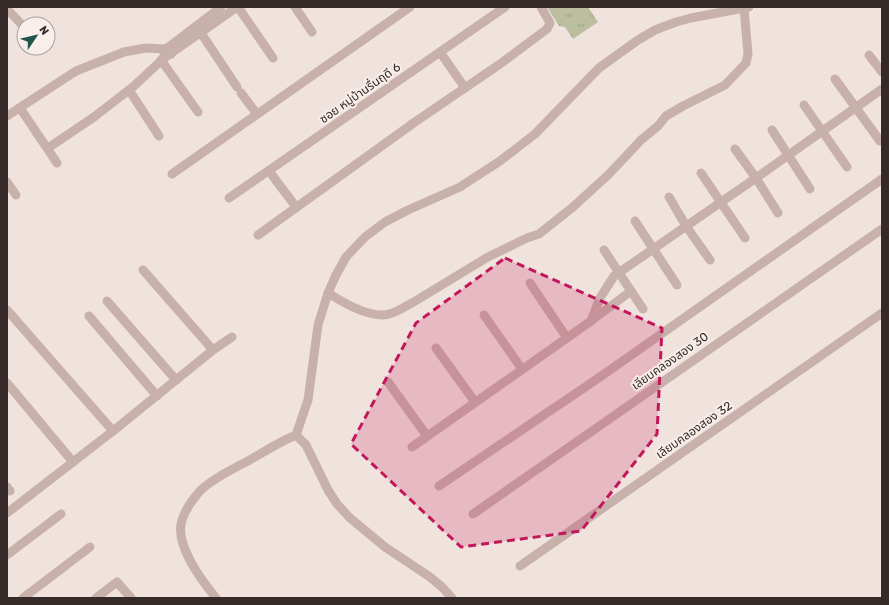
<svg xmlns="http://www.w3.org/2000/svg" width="889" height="605" font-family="Rubik,'Noto Sans Thai',sans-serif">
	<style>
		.park { fill: url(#park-tufts) }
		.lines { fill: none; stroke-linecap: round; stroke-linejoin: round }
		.minor { stroke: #c8b1ab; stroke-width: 9 }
		.marked { fill: #c2185b; fill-opacity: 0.2; stroke: #c2185b; stroke-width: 3; stroke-dasharray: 8 5; stroke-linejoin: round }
		.labels { text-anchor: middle; stroke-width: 4; stroke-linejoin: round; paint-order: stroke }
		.street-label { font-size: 12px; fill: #362a29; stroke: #f8eeea }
	</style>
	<defs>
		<pattern id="park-tufts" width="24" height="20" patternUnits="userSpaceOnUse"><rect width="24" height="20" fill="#bbbe9f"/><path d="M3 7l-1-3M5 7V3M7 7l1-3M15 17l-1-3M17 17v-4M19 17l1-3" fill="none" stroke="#a1a389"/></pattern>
	</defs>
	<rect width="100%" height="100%" fill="#f0e3de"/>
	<!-- park -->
	<polygon class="park" points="547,7 588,7 598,22 573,39 565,27 559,26"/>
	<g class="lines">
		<!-- minor -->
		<g class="minor">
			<polyline points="238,7 273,58"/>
			<polyline points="295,7 312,32"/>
			<polyline points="7,9 24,27"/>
			<polyline points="201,33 237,87"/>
			<polyline points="440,52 465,88"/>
			<polyline points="164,55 166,49 221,7"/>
			<polyline points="869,55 882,72"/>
			<polyline points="161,60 198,112"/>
			<polyline points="835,79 880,141"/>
			<polyline points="129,90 159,136"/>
			<polyline points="241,93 257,114"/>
			<polyline points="804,105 847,167"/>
			<polyline points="20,108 57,163"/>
			<polyline points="7,116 76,71 124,52 146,48 166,49 171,54"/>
			<polyline points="772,130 810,189"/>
			<polyline points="48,148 94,117 134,86 164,58 237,7"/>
			<polyline points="735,149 756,178 778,213"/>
			<polyline points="269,171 296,207"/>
			<polyline points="701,173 745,238"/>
			<polyline points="172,174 410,7"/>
			<polyline points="7,182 16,195"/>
			<polyline points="669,197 686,226 710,260"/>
			<polyline points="229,198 505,7"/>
			<polyline points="635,221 677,285"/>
			<polyline points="258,235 415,122 500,64 547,29 550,23 541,7"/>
			<polyline points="143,270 213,350"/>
			<polyline points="530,283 567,338"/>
			<polyline points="631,291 643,309"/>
			<path d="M328 293C344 303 364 315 383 315 393 315 404 307 412 303L488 257 527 238 539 234 573 207 608 175 626 156 641 140 658 126 666 116 683 106 725 85 746 63 748 54 744 8"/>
			<polyline points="107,301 176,380"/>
			<polyline points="7,310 113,431"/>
			<polyline points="484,315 522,369"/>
			<polyline points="89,316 157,396"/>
			<polyline points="591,321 631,291 604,250"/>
			<polyline points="436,348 475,402"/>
			<polyline points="388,382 427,436"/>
			<polyline points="7,383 73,462"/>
			<polyline points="296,435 306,445 328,490 337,504 350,518 385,547 430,577 442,587 452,598"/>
			<polyline points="412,447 591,321 600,298 614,276 756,178 882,89"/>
			<polyline points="439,486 600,377 882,179"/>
			<polyline points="7,487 10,491"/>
			<polyline points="7,513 113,431 213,350 232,337"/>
			<polyline points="473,514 882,229"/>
			<polyline points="7,555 61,514"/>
			<polyline points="520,566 882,313"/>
			<polyline points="23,598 90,547"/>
			<polyline points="96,598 117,582 131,598"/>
			<path d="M216 598C202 581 174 544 182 520 185 511 193 499 199 492 208 482 236 467 248 461 264 452 279 442 296 435L308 400 318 325 328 293 336 275 346 257 365 237 385 222 408 210 460 187 500 161 535 134 599 68 638 40 655 30 676 22 691 18 749 7"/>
		</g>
	</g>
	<!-- marked area -->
	<path class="marked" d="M505 258 662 328 657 434 581 531 461 547 351 444 416 323Z"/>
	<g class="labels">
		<!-- street labels -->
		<g class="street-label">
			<text transform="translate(360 93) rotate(-35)" y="4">ซอย หมู่บ้านรื่นฤดี 6</text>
			<text transform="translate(670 361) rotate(-35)" y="4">เลียบคลองสอง 30</text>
			<text transform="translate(694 430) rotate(-35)" y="4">เลียบคลองสอง 32</text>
		</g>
	</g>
	<!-- border -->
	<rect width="889" height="605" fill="none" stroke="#362a29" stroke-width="16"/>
	<!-- north arrow -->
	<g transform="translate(36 36) rotate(55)"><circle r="19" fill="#f8eeea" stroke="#aaa09d"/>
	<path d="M0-3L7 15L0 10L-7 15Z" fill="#22544c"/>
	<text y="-6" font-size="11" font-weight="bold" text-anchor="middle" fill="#362a29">N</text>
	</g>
</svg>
